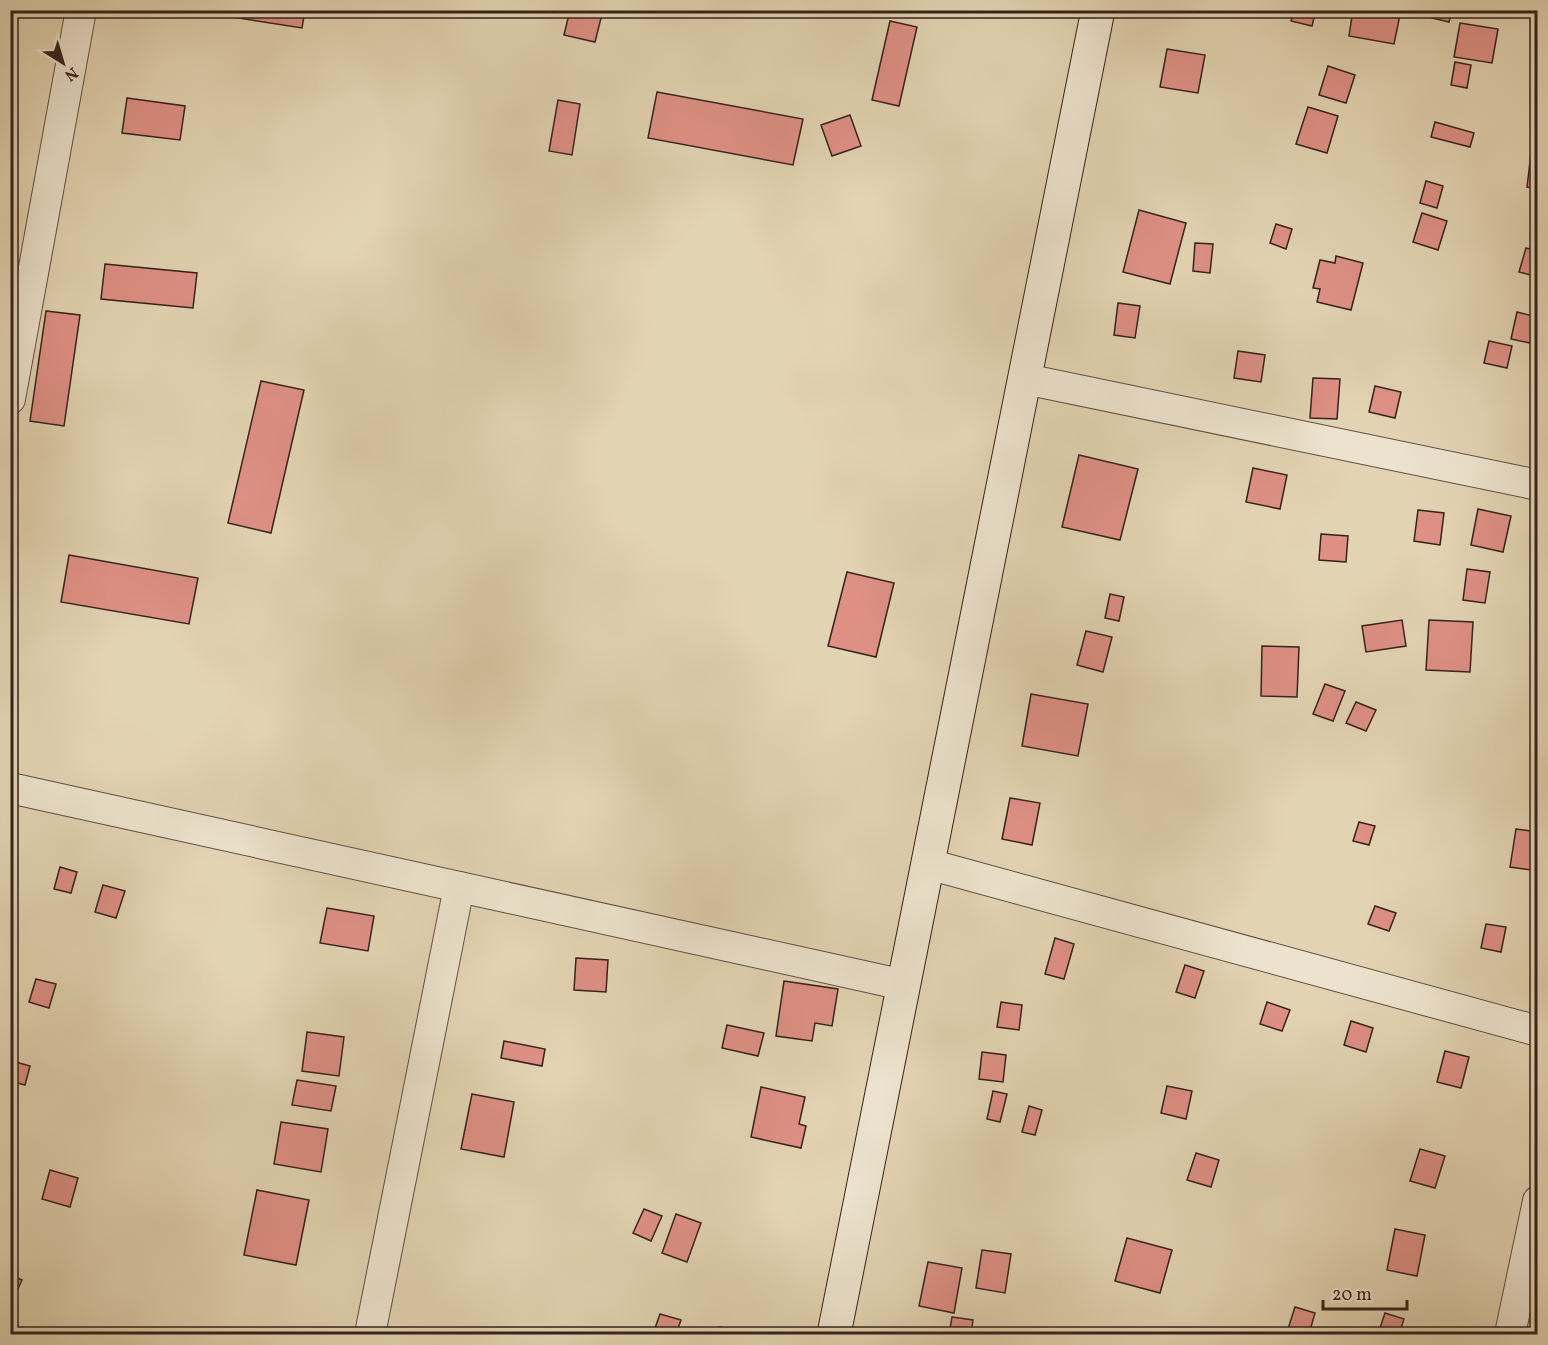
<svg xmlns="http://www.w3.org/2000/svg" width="1548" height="1345" font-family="Vollkorn,serif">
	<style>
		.building { fill: #de9085; stroke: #35221c; stroke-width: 1.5 }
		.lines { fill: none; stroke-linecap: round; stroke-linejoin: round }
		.street-casing { stroke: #604e42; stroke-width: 32 }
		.secondary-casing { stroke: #35221c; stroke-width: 35 }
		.street { stroke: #ece2cd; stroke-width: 30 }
		.secondary { stroke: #ece2cd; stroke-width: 33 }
	</style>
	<rect width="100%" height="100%" fill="#e2d3b2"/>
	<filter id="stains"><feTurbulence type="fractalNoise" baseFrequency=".00333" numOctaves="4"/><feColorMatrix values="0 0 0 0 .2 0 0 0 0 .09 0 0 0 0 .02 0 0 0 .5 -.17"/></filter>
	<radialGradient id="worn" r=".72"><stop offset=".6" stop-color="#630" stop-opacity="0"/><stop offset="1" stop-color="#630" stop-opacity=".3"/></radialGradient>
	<!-- building -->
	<g class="building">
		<polygon points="188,10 305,10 302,28"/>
		<polygon points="570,10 603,10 595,42 564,35"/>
		<polygon points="1194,10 1226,10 1224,17"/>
		<polygon points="1294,10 1316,10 1312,26 1291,21"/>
		<polygon points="1353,10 1401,10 1394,44 1349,36"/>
		<polygon points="1434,10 1452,10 1449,22 1432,18"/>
		<polygon points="890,21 917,27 899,106 872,100"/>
		<polygon points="1460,23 1498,29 1492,63 1454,57"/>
		<polygon points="1167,49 1205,55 1198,93 1160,87"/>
		<polygon points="1455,62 1471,65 1467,88 1451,85"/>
		<polygon points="1328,66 1355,75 1346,103 1319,95"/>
		<polygon points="657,92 803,119 793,165 648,138"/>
		<polygon points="127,98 185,106 180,140 122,133"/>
		<polygon points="558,100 580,104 572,155 549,151"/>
		<polygon points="1308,107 1338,116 1327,153 1296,144"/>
		<polygon points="850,115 861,146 832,156 821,125"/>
		<polygon points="1435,122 1474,133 1470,147 1431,137"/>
		<polygon points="1532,145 1538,145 1538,188 1527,187"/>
		<polygon points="1426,181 1443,186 1437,208 1420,203"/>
		<polygon points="1139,210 1186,223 1170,284 1123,272"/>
		<polygon points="1422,213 1447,221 1438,250 1413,242"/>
		<polygon points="1276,224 1292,229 1286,249 1270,243"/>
		<polygon points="1195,243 1213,244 1210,273 1193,271"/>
		<polygon points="1526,248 1538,251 1538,277 1519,272"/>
		<polygon points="1336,256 1363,263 1351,310 1317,302 1320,289 1313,288 1320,260 1335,263"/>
		<polygon points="105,264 197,273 193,308 101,299"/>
		<polygon points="1118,303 1140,306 1135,338 1114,335"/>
		<polygon points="46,311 80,315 64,426 30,421"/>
		<polygon points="1517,312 1537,317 1530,343 1511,339"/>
		<polygon points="1489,341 1512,346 1507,368 1484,363"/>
		<polygon points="1238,351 1265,355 1261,382 1234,378"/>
		<polygon points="1313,378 1340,379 1337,419 1310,418"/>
		<polygon points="261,381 304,390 271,533 228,523"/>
		<polygon points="1375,386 1401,392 1395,418 1369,412"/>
		<polygon points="1079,455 1138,469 1120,540 1062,527"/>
		<polygon points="1253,468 1287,475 1280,509 1246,502"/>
		<polygon points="1478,509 1511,516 1503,552 1471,545"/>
		<polygon points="1418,510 1444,513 1440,545 1414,541"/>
		<polygon points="1321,534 1348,536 1346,562 1319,560"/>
		<polygon points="69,555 198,578 189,624 61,602"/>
		<polygon points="1467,569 1490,572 1485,603 1463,600"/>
		<polygon points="847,572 894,583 876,657 828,646"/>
		<polygon points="1110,594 1124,597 1119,621 1105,618"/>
		<polygon points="1402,620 1406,646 1366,652 1362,626"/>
		<polygon points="1429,620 1473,622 1470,672 1426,670"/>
		<polygon points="1086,631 1112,637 1103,672 1077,665"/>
		<polygon points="1262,646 1299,647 1297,697 1261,696"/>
		<polygon points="1325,684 1345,691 1333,721 1313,714"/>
		<polygon points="1031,694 1088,704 1078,756 1022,746"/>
		<polygon points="1356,702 1376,710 1366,731 1346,723"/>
		<polygon points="1010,798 1040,803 1032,845 1002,839"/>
		<polygon points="1359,822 1375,826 1369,845 1353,841"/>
		<polygon points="1516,829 1538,832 1538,871 1510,867"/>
		<polygon points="60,867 77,872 71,893 54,889"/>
		<polygon points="103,885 125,891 116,918 95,912"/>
		<polygon points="1375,906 1396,913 1389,931 1368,924"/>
		<polygon points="327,908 374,916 368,951 320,943"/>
		<polygon points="1486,924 1506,927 1501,952 1481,948"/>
		<polygon points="1055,938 1074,944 1064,979 1045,974"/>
		<polygon points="576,958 608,960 606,992 574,990"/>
		<polygon points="1185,965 1204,971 1195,998 1176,992"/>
		<polygon points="10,971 15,972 10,991"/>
		<polygon points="36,979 56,984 49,1008 29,1002"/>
		<polygon points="784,981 838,989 832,1026 815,1023 812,1041 776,1036"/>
		<polygon points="1001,1002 1022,1005 1019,1030 997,1027"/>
		<polygon points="1267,1002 1290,1010 1282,1031 1260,1024"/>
		<polygon points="1351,1021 1373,1028 1366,1052 1344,1045"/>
		<polygon points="727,1025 764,1033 758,1056 722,1048"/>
		<polygon points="307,1032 344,1037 339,1076 302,1071"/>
		<polygon points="504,1041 545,1049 542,1066 501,1058"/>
		<polygon points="1445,1051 1469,1057 1461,1088 1437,1082"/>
		<polygon points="982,1052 1006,1055 1003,1082 979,1079"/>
		<polygon points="12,1061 30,1066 25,1085 10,1081"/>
		<polygon points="297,1080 336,1086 331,1111 292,1105"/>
		<polygon points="1167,1086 1192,1091 1186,1119 1161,1113"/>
		<polygon points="761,1087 805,1097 799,1124 806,1126 801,1148 751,1137"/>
		<polygon points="993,1091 1007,1094 1000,1122 987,1119"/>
		<polygon points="472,1094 514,1102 504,1157 461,1149"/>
		<polygon points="1029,1106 1042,1110 1035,1135 1022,1132"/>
		<polygon points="281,1122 328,1129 321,1172 274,1164"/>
		<polygon points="1420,1149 1445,1156 1435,1188 1410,1181"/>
		<polygon points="1196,1153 1219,1160 1211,1187 1187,1180"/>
		<polygon points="50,1170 78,1178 70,1207 42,1199"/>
		<polygon points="257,1190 309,1200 296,1265 244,1255"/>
		<polygon points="644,1209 662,1216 651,1241 633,1233"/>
		<polygon points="676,1214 701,1223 687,1262 662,1253"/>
		<polygon points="1395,1229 1425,1235 1417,1276 1387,1270"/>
		<polygon points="1127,1238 1172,1250 1160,1293 1115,1281"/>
		<polygon points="982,1250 1011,1254 1005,1293 976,1288"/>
		<polygon points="928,1262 962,1268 954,1313 919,1306"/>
		<polygon points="10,1275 22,1280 10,1306"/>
		<polygon points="1295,1307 1315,1313 1309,1334 1288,1329"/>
		<polygon points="1385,1313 1404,1319 1399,1334 1378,1334"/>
		<polygon points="660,1314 681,1320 676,1334 653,1334"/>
		<polygon points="952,1317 973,1320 971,1334 949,1334"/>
		<polygon points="719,1327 758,1334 717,1334"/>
	</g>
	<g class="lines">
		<!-- street casing -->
		<g class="street-casing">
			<g id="street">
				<polyline points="1025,379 1538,485"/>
				<polyline points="10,399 81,10"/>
				<polyline points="10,788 904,985"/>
				<polyline points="928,864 1538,1031"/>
				<polyline points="370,1334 459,887"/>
				<polyline points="1510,1334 1538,1201"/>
			</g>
		</g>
		<!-- secondary casing -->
		<g class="secondary-casing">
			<polyline id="secondary" points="834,1334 1098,10"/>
		</g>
		<!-- street -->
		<use href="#street" class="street"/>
		<!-- secondary -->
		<use href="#secondary" class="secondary"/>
	</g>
	<!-- margin -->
	<rect width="1548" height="1345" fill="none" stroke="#e2d3b2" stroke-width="36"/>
	<rect x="12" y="12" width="1524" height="1321" fill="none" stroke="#35221c" stroke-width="3"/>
	<rect x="18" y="18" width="1512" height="1309" fill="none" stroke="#35221c" stroke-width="1.5"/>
	<!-- north arrow -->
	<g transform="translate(63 63) rotate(143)" stroke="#ece2cd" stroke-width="4.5" paint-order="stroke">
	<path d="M0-4.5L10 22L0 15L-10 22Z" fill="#35221c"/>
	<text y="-9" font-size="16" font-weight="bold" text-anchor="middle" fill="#35221c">N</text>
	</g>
	<!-- scale -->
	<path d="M1323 1300v9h84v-9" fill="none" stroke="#35221c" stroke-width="3"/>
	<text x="1332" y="1300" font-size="18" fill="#35221c" stroke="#ece2cd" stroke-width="4.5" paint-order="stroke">20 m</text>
	<rect width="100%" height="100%" filter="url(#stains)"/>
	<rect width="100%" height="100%" fill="url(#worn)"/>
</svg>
